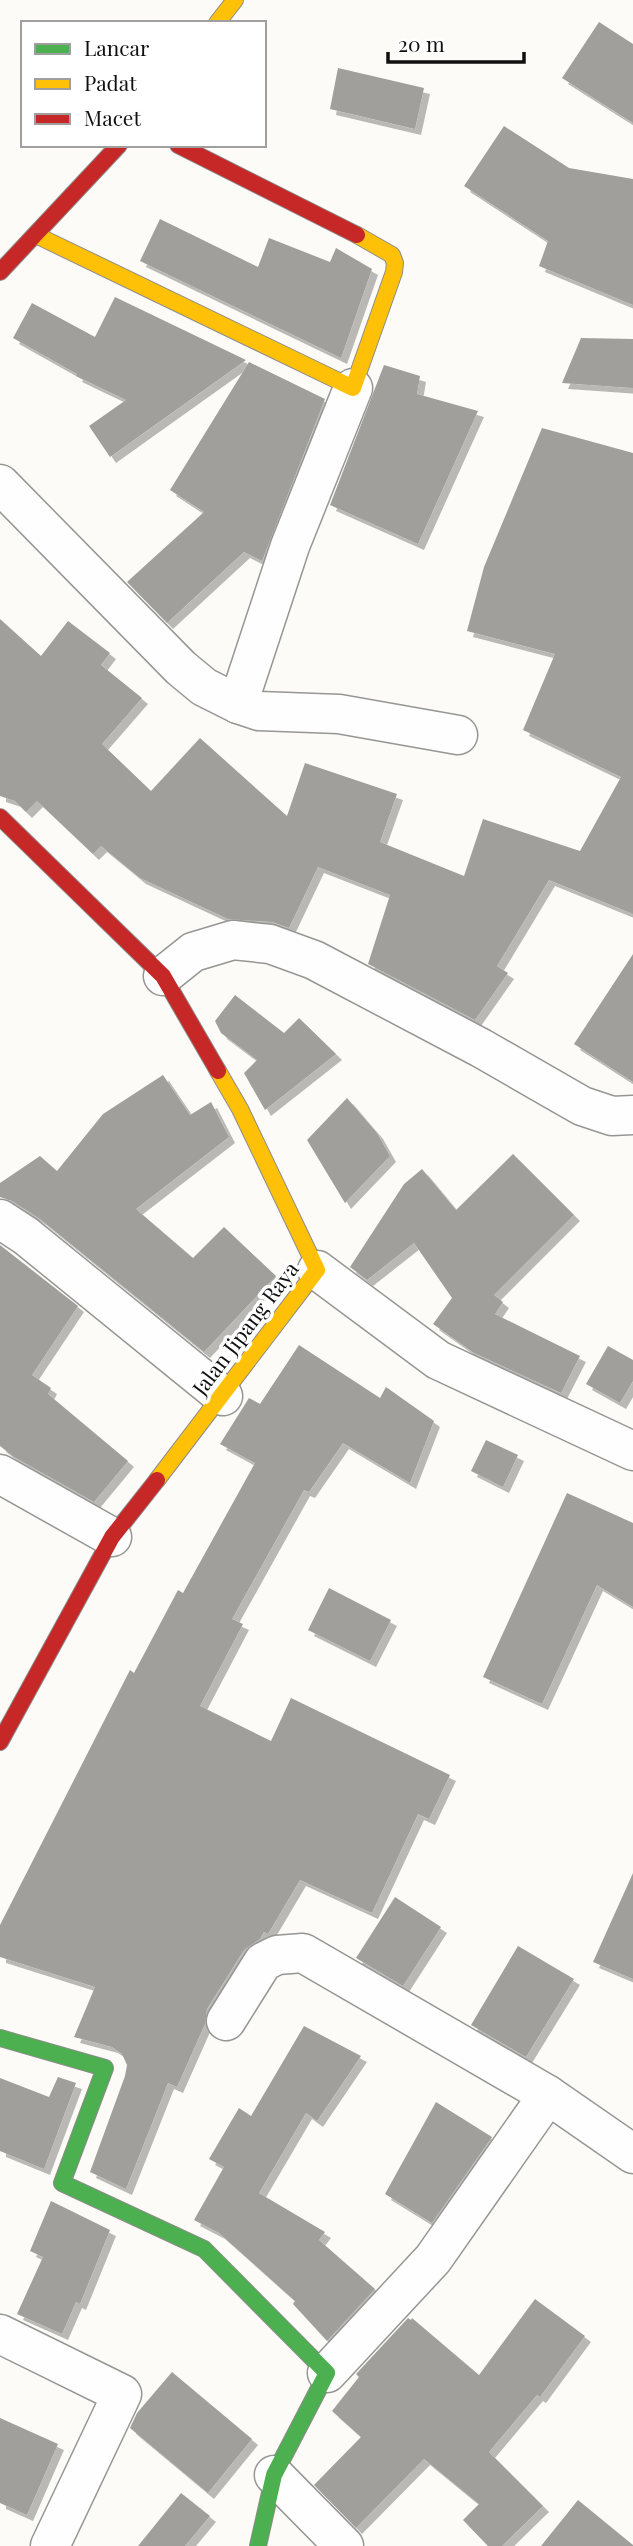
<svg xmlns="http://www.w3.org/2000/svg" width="633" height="2546" font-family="'Playfair Display',serif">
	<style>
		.building { fill: #a09f9c; filter: url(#shadow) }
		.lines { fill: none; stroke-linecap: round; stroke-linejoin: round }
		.street-casing { stroke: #969694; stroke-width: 41 }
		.fast-casing { stroke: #8d8c8b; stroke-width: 18 }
		.slow-casing { stroke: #8d8c8b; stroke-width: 18 }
		.jam-casing { stroke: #8d8c8b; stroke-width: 18 }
		.street { stroke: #fffefe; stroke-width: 38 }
		.fast { stroke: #4caf50; stroke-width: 16 }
		.slow { stroke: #ffc107; stroke-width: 16 }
		.jam { stroke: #c62828; stroke-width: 16 }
		.labels { text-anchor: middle; stroke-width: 7; stroke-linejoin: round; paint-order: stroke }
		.street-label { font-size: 21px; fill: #101010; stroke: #fff }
	</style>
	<defs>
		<filter id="shadow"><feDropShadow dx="6" dy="6" stdDeviation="0" flood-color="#0004"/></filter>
	</defs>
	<rect width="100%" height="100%" fill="#fcfbf7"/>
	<!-- building -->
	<g class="building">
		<polygon points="599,22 633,44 633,123 562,78"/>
		<polygon points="338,68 424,88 415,129 330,109"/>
		<polygon points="504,126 569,168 633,179 633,305 539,266 548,241 464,186"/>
		<polygon points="160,219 258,267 269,238 330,262 336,248 372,269 341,358 140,261"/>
		<polygon points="115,297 246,360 110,457 89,426 126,400 76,376 77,374 13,338 32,303 95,337"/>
		<polygon points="581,338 633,339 633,388 562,383"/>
		<polygon points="249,362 325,399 262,561 244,552 167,623 127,582 204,512 170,490"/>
		<polygon points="384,365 420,376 417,394 478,411 418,544 330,505"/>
		<polygon points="542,428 633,453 633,914 549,880 497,966 508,973 475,1020 368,964 390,895 318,867 289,928 272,922 228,919 140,878 101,846 93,854 37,801 26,812 15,801 0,796 0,619 41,656 68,621 110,653 101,665 142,698 102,744 151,791 200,738 287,816 305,763 397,794 380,842 464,876 483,819 580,851 621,777 523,730 555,654 467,631 484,567"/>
		<polygon points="633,954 633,1082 574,1044"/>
		<polygon points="235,995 284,1033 299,1018 336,1054 265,1110 244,1073 257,1060 221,1033 215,1021"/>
		<polygon points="163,1075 190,1115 211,1102 229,1137 136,1209 193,1258 224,1227 276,1276 204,1352 40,1219 12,1201 0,1197 0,1183 40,1156 57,1171 103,1114"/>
		<polygon points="347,1098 377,1133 390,1156 345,1203 307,1140"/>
		<polygon points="513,1154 574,1215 494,1295 503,1302 495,1314 580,1356 561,1393 474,1353 433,1324 452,1298 414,1243 367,1280 350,1267 404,1184 422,1169 456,1210"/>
		<polygon points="0,1245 78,1306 32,1375 51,1388 48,1394 128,1461 94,1502 14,1457 0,1446"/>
		<polygon points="299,1345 380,1398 386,1387 434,1421 410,1483 343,1443 309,1492 304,1490 232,1619 243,1624 200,1706 271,1741 291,1698 450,1775 429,1819 418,1814 372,1913 300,1880 268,1934 264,1932 260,1939 244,1950 207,2009 205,2024 177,2087 168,2083 126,2189 90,2172 125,2076 127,2065 122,2054 112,2047 74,2037 95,1987 0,1957 0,1925 130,1670 134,1673 178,1590 183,1593 255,1463 220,1444 249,1398 260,1404"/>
		<polygon points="608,1346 633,1360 633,1381 620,1403 586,1384"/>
		<polygon points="486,1440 518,1455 503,1487 471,1471"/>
		<polygon points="567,1493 633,1523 633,1607 597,1585 542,1704 483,1677"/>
		<polygon points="329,1588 391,1620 370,1661 308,1630"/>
		<polygon points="633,1873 633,1979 593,1962"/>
		<polygon points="395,1897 441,1927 403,1986 356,1958"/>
		<polygon points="518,1946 574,1979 526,2057 471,2025"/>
		<polygon points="304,2026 361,2056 317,2121 306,2113 259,2193 325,2232 319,2240 375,2289 327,2341 293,2304 295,2301 219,2233 194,2220 224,2167 209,2159 239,2108 251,2116"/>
		<polygon points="58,2077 76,2083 44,2169 0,2151 0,2078 49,2097"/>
		<polygon points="436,2102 492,2137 432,2223 385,2194"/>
		<polygon points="51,2201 110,2230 80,2304 76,2302 62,2334 17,2314 43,2257 30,2251"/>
		<polygon points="535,2299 585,2336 540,2397 537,2395 489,2452 543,2506 502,2546 488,2546 463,2520 479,2504 424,2459 356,2528 314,2485 361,2437 332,2411 359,2377 356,2374 408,2318 411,2320 412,2318 479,2375"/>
		<polygon points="172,2372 252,2439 208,2493 130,2428 137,2413"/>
		<polygon points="0,2418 58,2444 27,2515 0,2503"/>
		<polygon points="181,2493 210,2516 185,2546 138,2546"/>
		<polygon points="578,2500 633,2545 633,2546 541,2546"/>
	</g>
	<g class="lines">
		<!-- street casing -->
		<g class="street-casing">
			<g id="street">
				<polyline points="0,484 181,668 204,687 238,704 259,711 339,714 458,735"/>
				<polyline points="238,704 290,546 353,388"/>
				<polyline points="163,976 193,952 233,940 270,944 314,960 481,1048 582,1106 612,1116 633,1115"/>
				<polyline points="0,1219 26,1236 223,1396"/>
				<polyline points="317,1270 438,1360 633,1451"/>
				<polyline points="0,1474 112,1537"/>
				<polyline points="226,2021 263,1962 277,1955 303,1953 548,2095 633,2154"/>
				<polyline points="0,2334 122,2394 50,2546"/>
				<polyline points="327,2373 433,2259 548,2095"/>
				<polyline points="274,2475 344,2546"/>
			</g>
		</g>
		<!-- fast casing -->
		<g class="fast-casing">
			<polyline id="fast" points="0,2038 105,2068 62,2183 204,2249 327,2373 274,2475 258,2546"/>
		</g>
		<!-- slow casing -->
		<g class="slow-casing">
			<g id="slow">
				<polyline points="217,23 235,0"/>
				<polyline points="36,235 353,388 394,272 395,263 392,255 357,235"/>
				<polyline points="157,1480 317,1270 240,1109 218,1071"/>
			</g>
		</g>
		<!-- jam casing -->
		<g class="jam-casing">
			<g id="jam">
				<polyline points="178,145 357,235"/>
				<polyline points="0,272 119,145"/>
				<polyline points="0,817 163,976 218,1071"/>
				<polyline points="0,1742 112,1537 157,1480"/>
			</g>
		</g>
		<!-- street -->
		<use href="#street" class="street"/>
		<!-- fast -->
		<use href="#fast" class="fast"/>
		<!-- slow -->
		<use href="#slow" class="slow"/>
		<!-- jam -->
		<use href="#jam" class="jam"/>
	</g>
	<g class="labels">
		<!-- street labels -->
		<g class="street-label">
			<text transform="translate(246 1329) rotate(-53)" y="7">Jalan Jipang Raya</text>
		</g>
	</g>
	<!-- legend -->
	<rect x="21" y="21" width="245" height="126" fill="#ffffff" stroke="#9f9f9f" stroke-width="2"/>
	<rect x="35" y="44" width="35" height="10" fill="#4caf50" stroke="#9f9f9f" stroke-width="2"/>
	<text x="84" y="56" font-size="21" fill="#101010">Lancar</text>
	<rect x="35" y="79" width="35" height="10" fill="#ffc107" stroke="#9f9f9f" stroke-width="2"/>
	<text x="84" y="91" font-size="21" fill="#101010">Padat</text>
	<rect x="35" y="114" width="35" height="10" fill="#c62828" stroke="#9f9f9f" stroke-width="2"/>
	<text x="84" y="126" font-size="21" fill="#101010">Macet</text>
	<!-- scale -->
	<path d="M388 52v10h136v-10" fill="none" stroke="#101010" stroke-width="3.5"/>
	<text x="398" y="52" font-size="21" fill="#101010" stroke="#ffffff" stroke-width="5" paint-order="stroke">20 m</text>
</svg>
